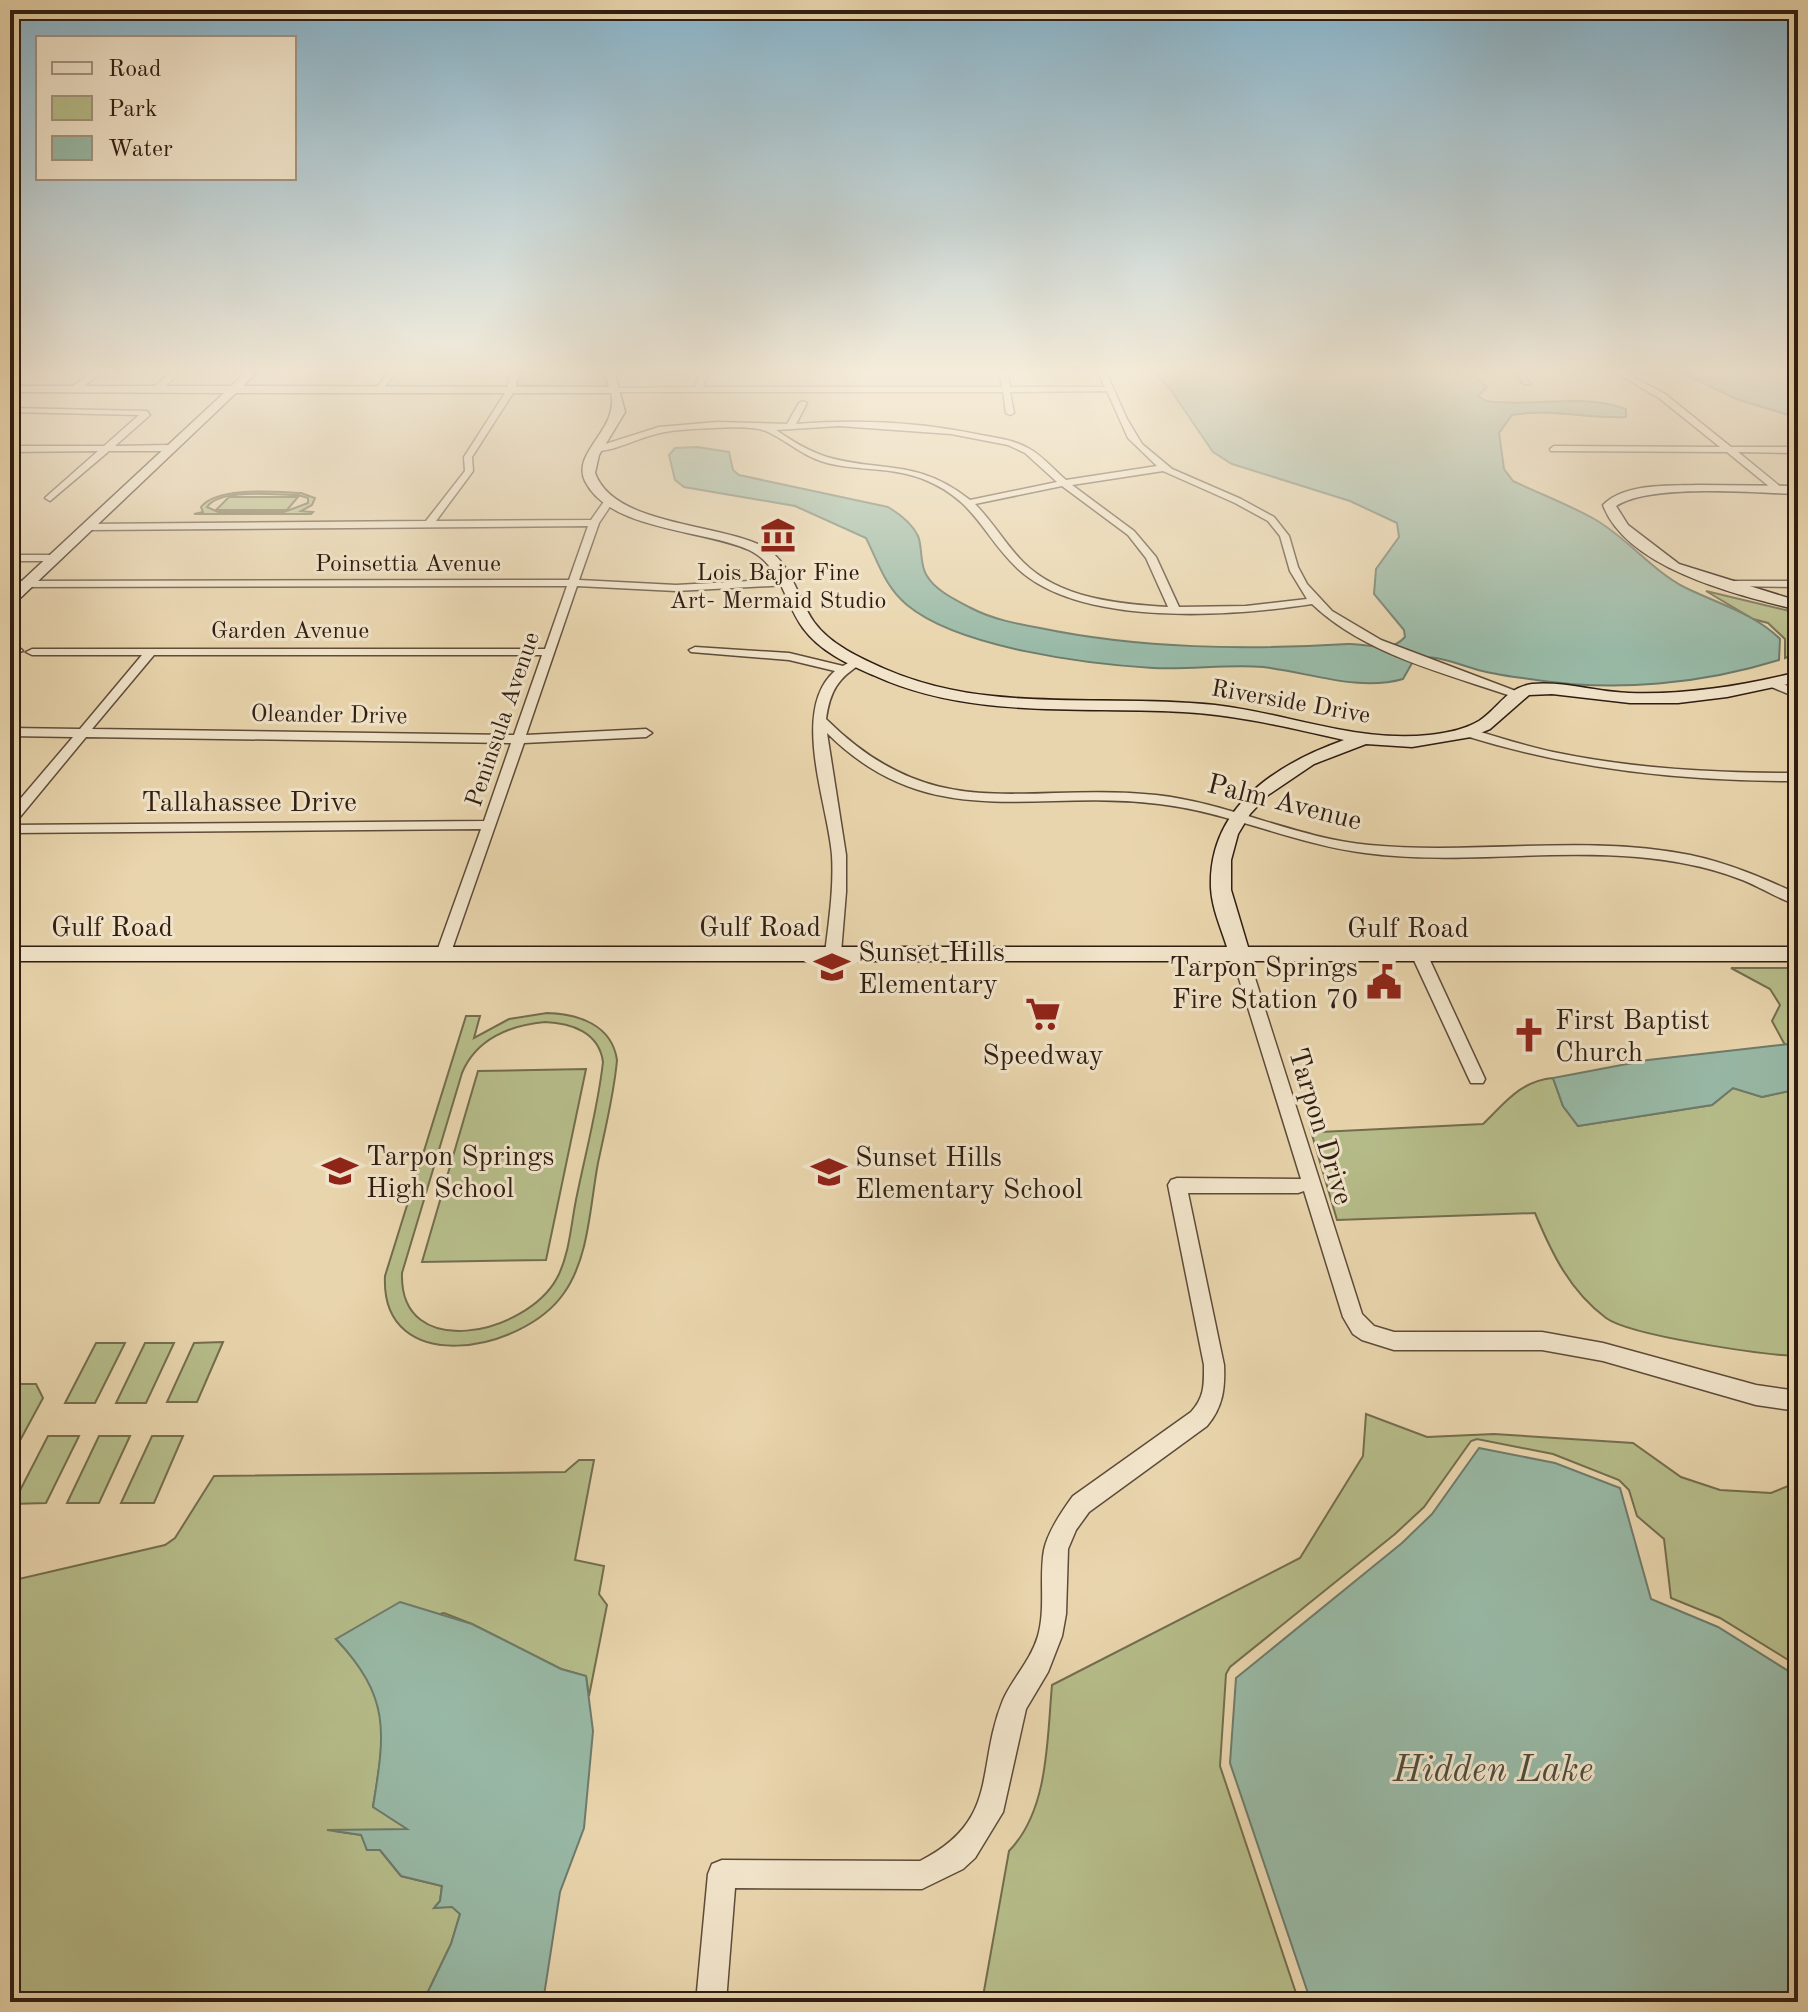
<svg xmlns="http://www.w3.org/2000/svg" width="1808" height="2012" font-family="'Old Standard TT',serif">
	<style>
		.green { fill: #b6bd8a; stroke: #736d4e; stroke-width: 2; fill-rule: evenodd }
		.water { fill: #98b9a6; stroke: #6e7b6b; stroke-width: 2 }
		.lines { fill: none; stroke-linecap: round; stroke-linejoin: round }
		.street-casing { stroke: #5e4b39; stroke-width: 3 }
		.secondary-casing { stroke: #301d12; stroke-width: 3 }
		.street { fill: #f1e4ca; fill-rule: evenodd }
		.secondary { fill: #f1e4ca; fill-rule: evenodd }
		.labels { text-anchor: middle; stroke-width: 6; stroke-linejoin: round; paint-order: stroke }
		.far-street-label { font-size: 24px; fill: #301d12; stroke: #f1e4ca }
		.far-poi-label { font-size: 24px; fill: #301d12; stroke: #f1e4ca }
		.street-label { font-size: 28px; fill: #301d12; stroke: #f1e4ca }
		.poi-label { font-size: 28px; fill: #301d12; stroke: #f1e4ca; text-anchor: start }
		.near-water-label { font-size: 36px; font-style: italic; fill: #4f4c3e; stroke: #f1e4ca }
	</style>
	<rect width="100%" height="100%" fill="#e9d5ad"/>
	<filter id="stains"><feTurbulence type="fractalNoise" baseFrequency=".0025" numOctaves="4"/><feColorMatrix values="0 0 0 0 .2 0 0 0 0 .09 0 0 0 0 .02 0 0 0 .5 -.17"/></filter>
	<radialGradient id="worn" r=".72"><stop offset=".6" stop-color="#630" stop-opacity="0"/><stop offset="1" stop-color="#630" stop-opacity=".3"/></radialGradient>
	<!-- green -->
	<g class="green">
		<polygon points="522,370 606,370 610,387 517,385"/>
		<path d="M301 493 315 498 312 505 301 511 313 512 311 514H194L203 512 201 507C217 486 276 492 301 493ZM298 495 308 498V503L284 512H218L207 507C219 488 276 495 298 495Z"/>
		<polygon points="229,497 298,497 287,510 216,510"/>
		<polygon points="1706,591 1798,613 1798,653 1785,658 1785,639 1768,623 1753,619"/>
		<polygon points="1731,968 1798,968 1798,1043 1785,1045 1772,1021 1780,1005 1770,989"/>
		<path d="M547 1013C579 1014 612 1025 617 1060 614 1095 605 1129 598 1163 590 1205 589 1258 564 1293 523 1353 380 1379 385 1276L466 1016H480L474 1038 509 1019ZM545 1022C571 1023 599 1032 603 1062 598 1107 586 1151 577 1195 571 1222 570 1254 557 1278 526 1335 399 1363 402 1273L462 1073C476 1039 510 1025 545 1022Z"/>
		<polygon points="586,1069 546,1260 422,1262 478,1071"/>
		<path d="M1553 1078 1563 1106 1578 1126 1712 1105 1733 1088 1762 1097 1798 1089V1356C1764 1355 1631 1336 1606 1318 1570 1291 1552 1254 1535 1213L1337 1220 1310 1128 1320 1132 1483 1124C1505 1103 1520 1081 1553 1078Z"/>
		<polygon points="223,1342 197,1402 167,1402 194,1343"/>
		<polygon points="96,1343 125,1343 95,1403 65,1403"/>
		<polygon points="145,1343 174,1343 146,1403 116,1403"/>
		<polygon points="10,1384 36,1384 43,1398 10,1459"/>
		<path d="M1366 1414 1427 1437 1494 1434 1633 1443 1681 1477 1720 1490 1771 1493 1798 1482V1666L1720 1618 1671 1598 1664 1539 1637 1516 1629 1490 1619 1480 1553 1454 1477 1439 1471 1441 1424 1507 1395 1534 1230 1667 1226 1674 1220 1766 1299 2002H982L1009 1851C1049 1810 1047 1739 1052 1685L1300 1558 1363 1456Z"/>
		<polygon points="48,1436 79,1436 46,1503 13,1504"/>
		<polygon points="99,1436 130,1436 99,1503 67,1503"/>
		<polygon points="152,1436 183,1436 154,1503 121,1503"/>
		<path d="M579 1460H594L575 1560 604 1566 599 1594 607 1605 589 1696 586 1676 561 1669 472 1624 444 1613 336 1639C345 1649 357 1660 364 1672 391 1713 381 1761 373 1806L409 1830 335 1831 362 1835 367 1850H380L401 1876 442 1886 440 1901 435 1907H453L460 1914 451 1944 423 2002H10V1581L165 1545 175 1538 214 1476 565 1472Z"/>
	</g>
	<!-- water -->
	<g class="water">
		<path d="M1151 370H1467L1487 387 1478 396 1486 401C1533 408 1581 392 1626 409V417C1588 419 1550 408 1512 415L1499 433 1504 469 1513 481C1540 494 1570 505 1596 520 1628 539 1652 570 1684 587 1716 603 1756 614 1780 639L1779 660C1702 684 1616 692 1536 680 1516 677 1494 675 1475 669 1454 663 1438 655 1415 658L1403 679C1358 692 1308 672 1263 667 1227 664 1190 670 1153 668 1087 664 959 648 907 605 885 587 878 562 866 538L795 506 684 487 675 480 669 455 675 448 697 447 729 452 733 470 739 475 888 507C898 513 912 523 918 536 923 548 919 564 927 576 936 591 956 600 971 608 992 619 1017 624 1040 628 1141 649 1246 650 1348 644 1370 643 1388 655 1405 637L1404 630 1374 594 1376 569 1399 537 1397 523 1350 501 1232 464 1213 452 1170 389Z"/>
		<polygon points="1676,370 1798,370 1798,418 1736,399"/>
		<polygon points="1798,1043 1798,1089 1762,1097 1733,1088 1712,1105 1578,1126 1563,1106 1553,1078 1648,1060"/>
		<polygon points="1479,1448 1555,1463 1620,1488 1651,1599 1718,1627 1798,1677 1798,2002 1311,2002 1230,1763 1236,1678 1402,1543 1432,1514"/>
		<path d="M400 1602 472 1624 561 1669 586 1676 593 1731 584 1828 560 1892 543 2002H423L451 1944 460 1914 452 1907 434 1908 440 1901 442 1886 401 1876 380 1850H367L361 1835 327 1830 407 1829 373 1807C385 1732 391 1698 336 1639Z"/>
	</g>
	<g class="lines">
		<!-- street casing -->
		<g class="street-casing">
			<g id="street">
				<polygon points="18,370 27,370 10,381 10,375"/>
				<polygon points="95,370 104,370 78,391 72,391 72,387"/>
				<polygon points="174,370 183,370 160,391 154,391 154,387"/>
				<polygon points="390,370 398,370 380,392 374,392"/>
				<path d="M511 370H519L515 390 472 457 473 471 436 521 591 520 605 500 608 499 613 502 599 523 579 580 676 585 788 579 793 582 788 585 676 591 577 586 526 735 646 729 652 733 646 737 524 743 449 958 444 959 436 954 481 829 10 833V825L484 821 511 743 86 737 15 823 10 824V811L73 737 10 736V728L80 729 142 655H32L26 652 32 649H545L567 586 10 587V581L569 580 588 526 89 530 84 527 89 524 426 521 465 471 464 457 507 390ZM154 655H542L514 735 92 729Z"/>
				<path d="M701 370H709L703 387H1002L999 370H1007L1010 387H1105L1097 370H1105L1127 419 1142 444 1172 469 1241 499 1274 517 1289 536 1298 567 1307 584 1332 611 1381 640 1521 693 1519 696H1511C1444 673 1364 654 1312 604 1233 616 1082 628 1018 569 982 535 976 500 923 479 892 467 859 471 827 463 804 457 789 442 768 432 756 426 729 427 714 428 697 429 677 429 660 433 639 437 617 451 596 451V447L659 427 717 422 787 424 799 403 803 401 807 403 796 424C858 419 920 422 981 435 997 438 1014 440 1028 448 1042 455 1054 470 1066 480L1157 466 1128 438 1107 391 1010 392 1014 413 1010 415 1006 413 1003 392H614L610 390 614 388 695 387ZM839 426 951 434 1008 445 1025 453 1057 482 970 500C917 458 883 473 827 457 808 451 792 441 776 430ZM1163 471 1235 503 1268 521 1280 536 1290 571 1307 599 1246 606 1179 607 1156 557 1134 531 1072 485ZM1062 486 1128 535 1146 558 1168 607C1119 604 1060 599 1023 562 1005 544 993 522 975 504Z"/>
				<polygon points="1513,370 1521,370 1530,384 1524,384"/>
				<polygon points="1611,370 1621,370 1665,394 1731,447 1798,447 1798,453 1738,452 1782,488 1782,492 1776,492 1727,452 1551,451 1550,449 1554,446 1720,447 1659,398"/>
				<polygon points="10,408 147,411 150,415 115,446 171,445 175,448 171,451 109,451 50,501 45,498 47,496 98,451 10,452 10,446 104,446 139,415 10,412"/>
				<polygon points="10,555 56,555 61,558 56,561 10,561"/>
				<polygon points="1724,581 1798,581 1798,587 1720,586 1720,582"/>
				<path d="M695 647 789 653 843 666 853 660H861V664C838 678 830 691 826 719 937 829 1023 781 1156 795 1229 803 1296 838 1369 845 1475 855 1584 834 1690 855 1728 863 1763 878 1798 894V905C1777 899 1758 885 1737 878 1705 866 1671 860 1637 857 1546 849 1455 865 1365 853 1294 844 1229 812 1159 804 1035 788 930 836 827 733L846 855V892L841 953 833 958 825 953C829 921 834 887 832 855 828 804 790 710 835 671L789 660 691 652 689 650Z"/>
				<polygon points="10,648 21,649 23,651 10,654"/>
				<polygon points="1773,680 1798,690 1798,698 1769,686 1769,682"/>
				<path d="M1470 729C1498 737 1525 746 1553 752 1634 769 1716 773 1798 773V781C1684 781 1575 770 1466 736L1464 733Z"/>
				<path d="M1240 951 1248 956 1362 1314 1374 1326 1394 1332H1542L1603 1343 1756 1385 1798 1391V1411L1756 1405 1603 1361 1542 1350H1394L1362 1340 1353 1334 1343 1317 1304 1191 1298 1193H1188L1224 1365C1225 1389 1223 1407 1207 1426L1089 1512 1076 1530 1068 1549 1066 1614 1062 1636 1048 1672 1026 1709 1003 1812 975 1858 963 1869 922 1889 735 1888 726 2002H696L708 1874 712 1864 722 1860 920 1861C1001 1820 975 1769 1003 1700 1013 1678 1031 1660 1038 1636 1046 1608 1039 1578 1044 1550 1048 1531 1062 1511 1073 1496L1191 1412C1205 1397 1204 1384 1204 1365L1168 1185 1171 1180 1177 1178 1301 1179 1232 956Z"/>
				<polygon points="1420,951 1428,956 1485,1079 1483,1083 1471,1083 1469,1079 1412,956"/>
			</g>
		</g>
		<!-- secondary casing -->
		<g class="secondary-casing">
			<g id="secondary">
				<path d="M248 370H259L243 386 609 387 604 370H614L625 412 599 455 595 473C614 526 719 523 764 547 792 563 797 598 814 622 831 645 860 658 885 669 990 715 1105 693 1215 705 1286 713 1357 743 1429 735 1446 733 1464 730 1479 721 1499 708 1506 688 1532 684 1564 681 1597 692 1629 693 1687 695 1742 686 1798 672V682L1727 697 1678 703H1630L1552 694 1529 695 1490 729 1471 737 1412 747 1366 744 1314 764 1268 795 1250 814 1238 834 1231 860V890L1248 947H1798V961H10V947H1227C1221 928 1212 908 1211 888 1208 807 1277 764 1344 740 1291 728 1238 715 1183 712 1079 706 971 720 873 675 847 664 820 651 803 628 784 602 781 565 749 550 703 529 610 531 585 481 571 452 620 429 611 393H236L15 603 10 604V592L224 393 10 392V386H231Z"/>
				<path d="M1697 485 1798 486V494C1755 493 1651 483 1616 506L1628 525 1679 564 1798 601V610C1738 595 1627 569 1603 505 1625 483 1668 486 1697 485Z"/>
			</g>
		</g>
		<!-- street -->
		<use href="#street" class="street"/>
		<!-- secondary -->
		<use href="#secondary" class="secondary"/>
	</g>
	<!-- sky -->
	<linearGradient id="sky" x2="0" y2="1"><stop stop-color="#88b6ce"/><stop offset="0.57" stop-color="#f5ecda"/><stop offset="1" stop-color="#f5ecda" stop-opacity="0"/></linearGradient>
	<rect width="1808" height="652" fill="url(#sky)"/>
	<!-- icons -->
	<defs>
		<g id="museum-bare" transform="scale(2.76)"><path d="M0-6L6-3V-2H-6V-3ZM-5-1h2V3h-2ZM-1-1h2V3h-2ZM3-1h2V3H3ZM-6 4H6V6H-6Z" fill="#8f2418" stroke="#f1e4ca" stroke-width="2.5" paint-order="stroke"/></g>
		<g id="school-bare" transform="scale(2.76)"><path d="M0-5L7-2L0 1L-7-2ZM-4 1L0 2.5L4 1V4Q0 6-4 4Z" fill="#8f2418" stroke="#f1e4ca" stroke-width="2.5" paint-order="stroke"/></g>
		<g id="civic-bare" transform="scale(2.76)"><path d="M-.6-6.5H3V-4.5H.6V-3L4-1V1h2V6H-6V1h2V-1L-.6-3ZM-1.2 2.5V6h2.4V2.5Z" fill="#8f2418" stroke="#f1e4ca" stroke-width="2.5" paint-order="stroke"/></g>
		<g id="supermarket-bare" transform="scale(2.76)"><path d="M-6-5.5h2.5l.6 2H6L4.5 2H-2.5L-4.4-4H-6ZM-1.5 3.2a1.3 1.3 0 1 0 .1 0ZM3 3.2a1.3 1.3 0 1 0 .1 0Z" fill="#8f2418" stroke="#f1e4ca" stroke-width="2.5" paint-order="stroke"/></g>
		<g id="church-bare" transform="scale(2.76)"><path d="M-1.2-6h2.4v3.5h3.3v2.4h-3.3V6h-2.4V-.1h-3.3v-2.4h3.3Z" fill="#8f2418" stroke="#f1e4ca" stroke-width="2.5" paint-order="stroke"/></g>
	</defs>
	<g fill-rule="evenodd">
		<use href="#museum-bare" x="778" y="535"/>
		<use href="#school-bare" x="832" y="967"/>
		<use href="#civic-bare" x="1384" y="982"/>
		<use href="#supermarket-bare" x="1043" y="1014"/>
		<use href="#church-bare" x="1529" y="1035"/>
		<use href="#school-bare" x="340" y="1171"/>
		<use href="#school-bare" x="829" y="1172"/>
	</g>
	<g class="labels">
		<!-- far-street labels -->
		<g class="far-street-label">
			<text x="408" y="571">Poinsettia Avenue</text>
			<text x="290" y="638">Garden Avenue</text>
			<text transform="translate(1291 701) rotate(10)" y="8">Riverside Drive</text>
			<text transform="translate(329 714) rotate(1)" y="8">Oleander Drive</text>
			<text transform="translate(502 719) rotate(-71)" y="8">Peninsula Avenue</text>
		</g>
		<!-- far-poi labels -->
		<g class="far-poi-label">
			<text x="778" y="580">Lois Bajor Fine<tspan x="778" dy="28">Art- Mermaid Studio</tspan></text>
		</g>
		<!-- street labels -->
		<g class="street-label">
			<text x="249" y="811">Tallahassee Drive</text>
			<text transform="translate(1285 801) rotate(14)" y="10">Palm Avenue</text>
			<text x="112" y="936">Gulf Road</text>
			<text x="760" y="936">Gulf Road</text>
			<text x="1408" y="937">Gulf Road</text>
			<text transform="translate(1322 1126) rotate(73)" y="10">Tarpon Drive</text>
		</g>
		<!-- poi labels -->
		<g class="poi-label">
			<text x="858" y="961">Sunset Hills<tspan x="858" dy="32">Elementary</tspan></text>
			<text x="1358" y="976" text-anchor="end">Tarpon Springs<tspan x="1358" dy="32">Fire Station 70</tspan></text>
			<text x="1555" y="1029">First Baptist<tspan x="1555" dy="32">Church</tspan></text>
			<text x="1043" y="1064" text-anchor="middle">Speedway</text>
			<text x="366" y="1165">Tarpon Springs<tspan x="366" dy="32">High School</tspan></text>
			<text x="855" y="1166">Sunset Hills<tspan x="855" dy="32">Elementary School</tspan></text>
		</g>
		<!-- near-water labels -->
		<g class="near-water-label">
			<text x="1493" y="1781">Hidden Lake</text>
		</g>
	</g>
	<!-- margin -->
	<rect width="1808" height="2012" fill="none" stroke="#e9d5ad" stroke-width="40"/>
	<rect x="12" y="12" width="1784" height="1988" fill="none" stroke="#301d12" stroke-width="4"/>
	<rect x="20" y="20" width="1768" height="1972" fill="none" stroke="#301d12" stroke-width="2"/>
	<!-- legend -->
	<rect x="36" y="36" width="260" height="144" fill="#f1e4ca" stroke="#a49480" stroke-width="2"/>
	<rect x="52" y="62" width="40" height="12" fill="#f1e4ca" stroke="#a49480" stroke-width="2"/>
	<text x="108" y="76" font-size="24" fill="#301d12">Road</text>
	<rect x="52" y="96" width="40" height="24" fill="#b6bd8a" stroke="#a49480" stroke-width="2"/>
	<text x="108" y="116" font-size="24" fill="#301d12">Park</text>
	<rect x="52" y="136" width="40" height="24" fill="#98b9a6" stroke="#a49480" stroke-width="2"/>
	<text x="108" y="156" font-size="24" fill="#301d12">Water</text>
	<rect width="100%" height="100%" filter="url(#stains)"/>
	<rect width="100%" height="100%" fill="url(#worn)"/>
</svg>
